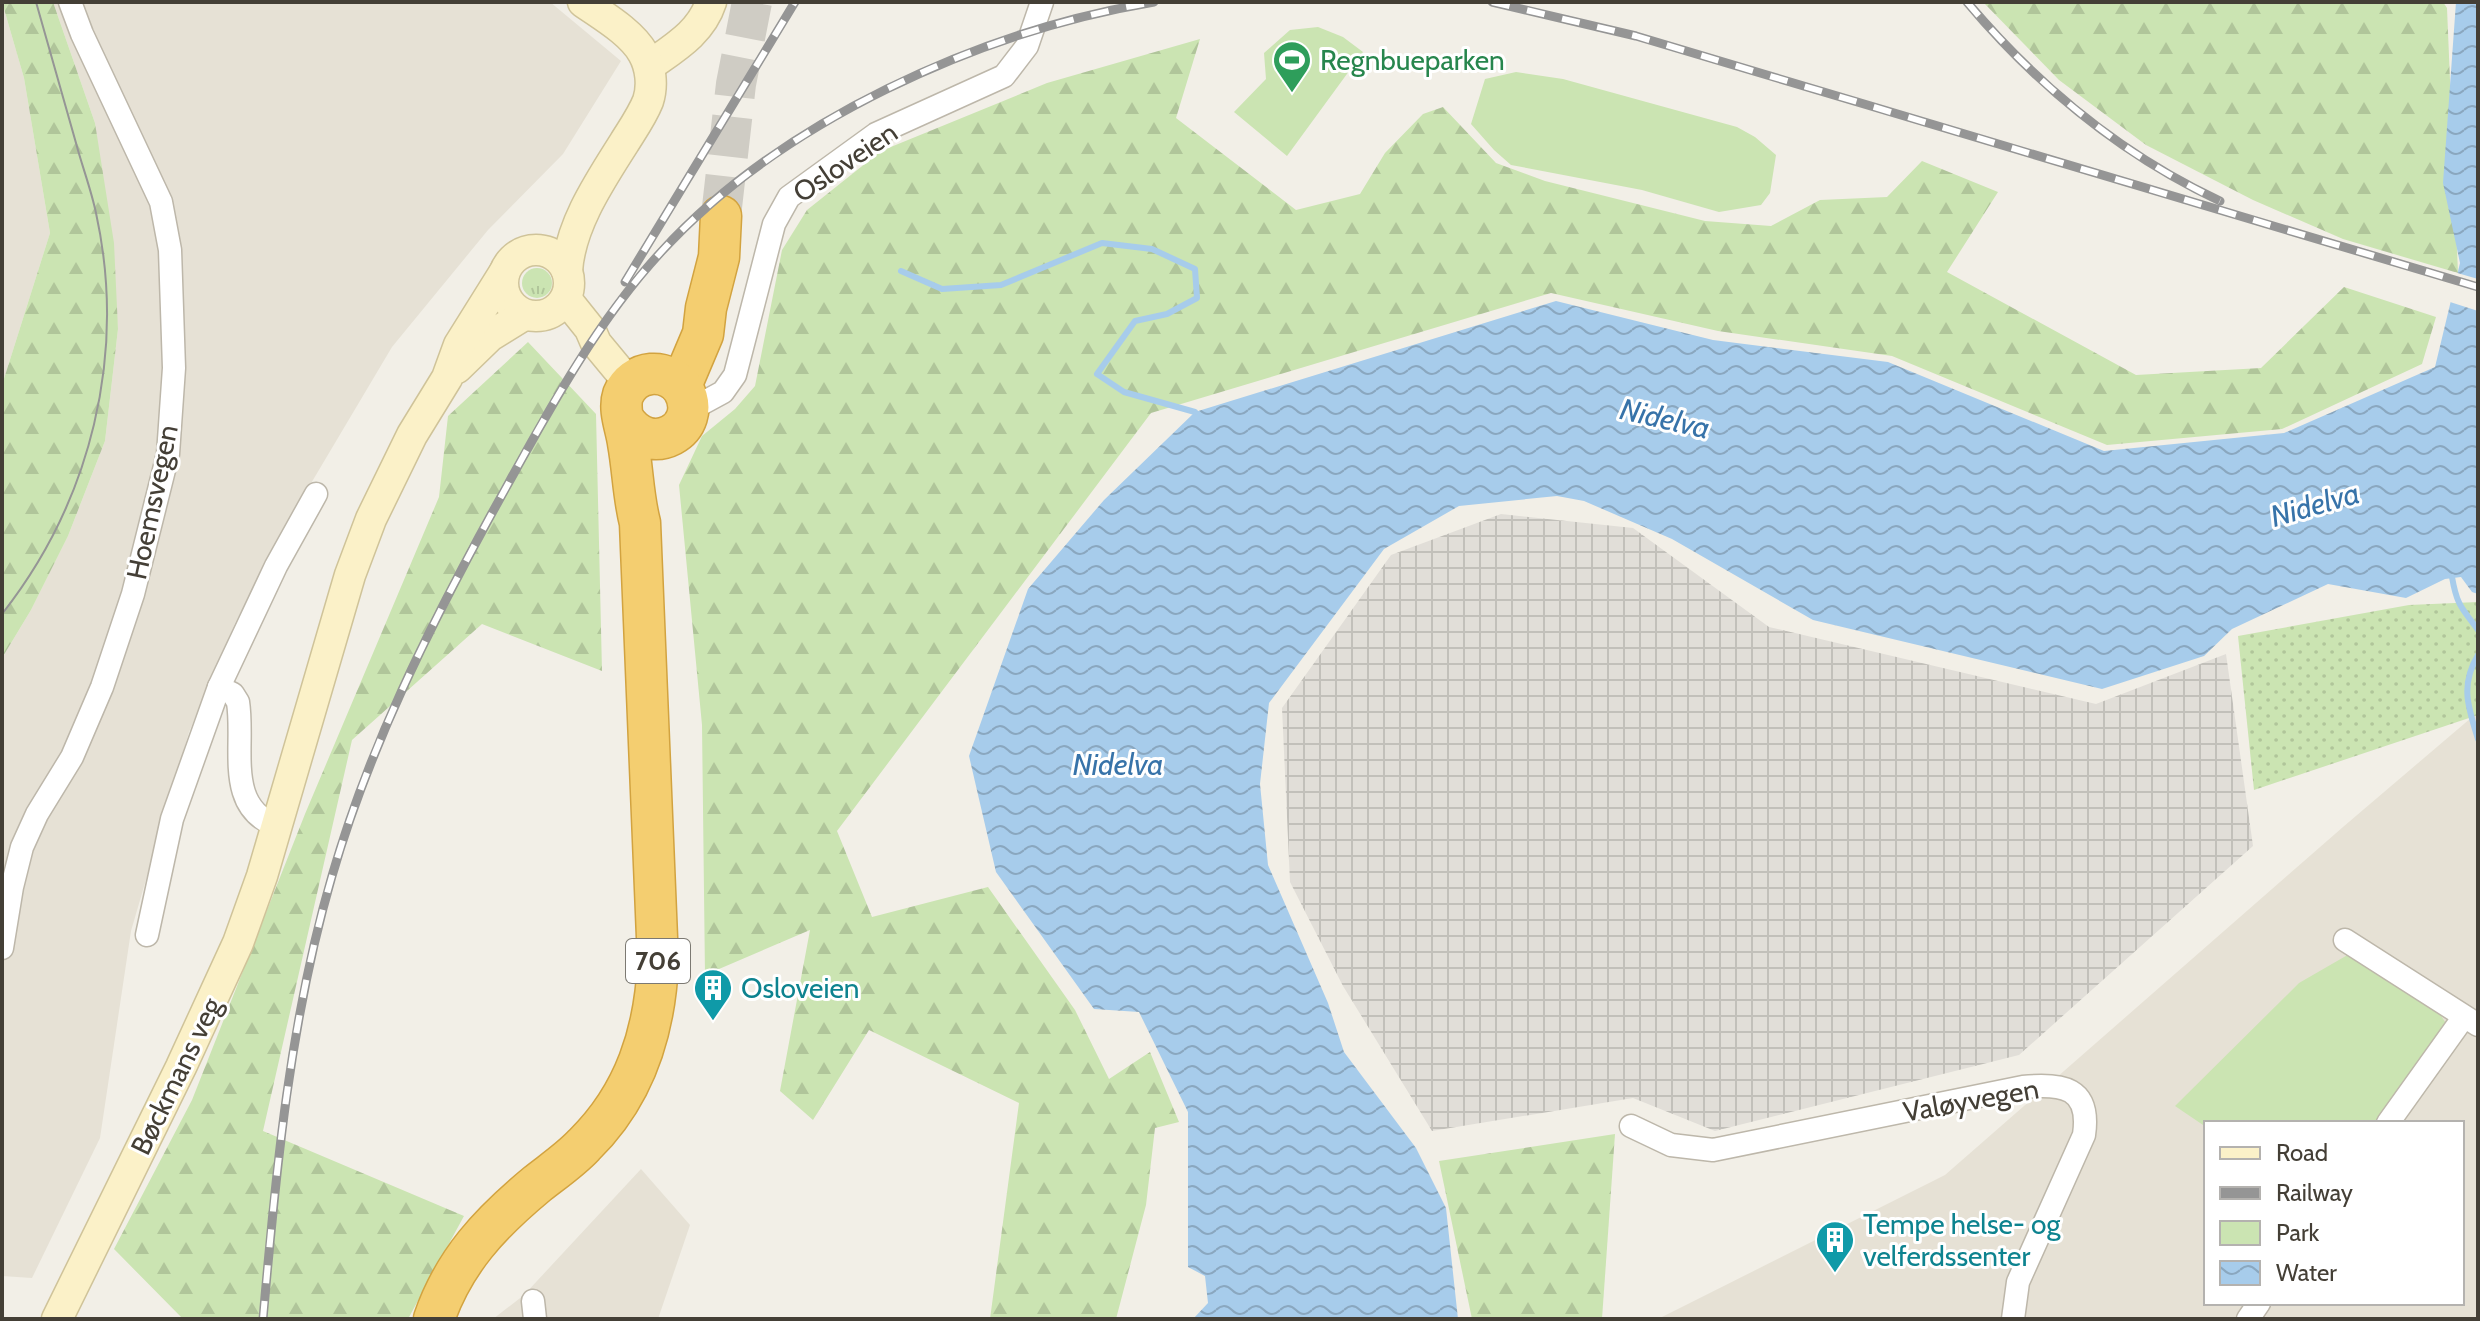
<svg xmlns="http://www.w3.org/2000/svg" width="2480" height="1321" font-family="Cabin,sans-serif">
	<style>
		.residential { fill: #e6e1d5; fill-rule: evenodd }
		.industrial { fill: url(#industrial-grid) }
		.grass { fill: url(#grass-tufts) }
		.forest { fill: url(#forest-firs) }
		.park { fill: #cbe4b2 }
		.garden { fill: url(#garden-dots) }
		.water { fill: url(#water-waves) }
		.pier { fill: #f2efe7 }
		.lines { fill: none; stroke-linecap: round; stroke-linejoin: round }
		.stream { stroke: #a7cceb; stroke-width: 6 }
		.highway-tunnel { stroke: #cfccc4; stroke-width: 40; stroke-dasharray: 40 20; stroke-linecap: butt }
		.street-casing { stroke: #bdb7aa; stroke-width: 25 }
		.secondary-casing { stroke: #cfc399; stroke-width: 33 }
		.highway-casing { stroke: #d2a340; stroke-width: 43 }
		.street { stroke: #fff; stroke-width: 22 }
		.secondary { stroke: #fbf1c8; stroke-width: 30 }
		.highway { stroke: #f4ce70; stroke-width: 40 }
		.tram { stroke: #959595; stroke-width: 2 }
		.rail-casing { stroke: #959595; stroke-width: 9 }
		.rail { stroke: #fff; stroke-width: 6; stroke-dasharray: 18; stroke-linecap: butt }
		.labels { text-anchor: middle; stroke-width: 6; stroke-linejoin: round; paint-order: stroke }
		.shield { fill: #fff; stroke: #7c7972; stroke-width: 2 }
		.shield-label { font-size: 26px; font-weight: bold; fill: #443f36 }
		.leisure-label { font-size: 28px; fill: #27864d; stroke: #fff; text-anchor: start }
		.street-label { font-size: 28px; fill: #443f36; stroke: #fff }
		.culture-label { font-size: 28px; fill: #0d838f; stroke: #fff; text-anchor: start }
		.water-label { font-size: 30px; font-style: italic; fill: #3773a9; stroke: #fff }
	</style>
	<defs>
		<pattern id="industrial-grid" width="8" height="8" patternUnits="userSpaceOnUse" patternTransform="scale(2)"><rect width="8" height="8" fill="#e1ded8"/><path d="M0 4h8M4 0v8" fill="none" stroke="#c2c0ba"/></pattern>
		<pattern id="grass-tufts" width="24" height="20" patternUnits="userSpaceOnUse" patternTransform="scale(2)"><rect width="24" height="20" fill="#cbe4b2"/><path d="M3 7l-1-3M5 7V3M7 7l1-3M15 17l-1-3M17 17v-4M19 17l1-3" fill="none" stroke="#b0c59a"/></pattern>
		<pattern id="forest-firs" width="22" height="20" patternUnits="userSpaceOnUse" patternTransform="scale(2)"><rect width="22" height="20" fill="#cbe4b2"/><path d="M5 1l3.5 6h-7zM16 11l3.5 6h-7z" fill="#b0c59a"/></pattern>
		<pattern id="garden-dots" width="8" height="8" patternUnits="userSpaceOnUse" patternTransform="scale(2)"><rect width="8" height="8" fill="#cbe4b2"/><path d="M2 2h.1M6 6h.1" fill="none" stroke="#b0c59a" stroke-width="1.8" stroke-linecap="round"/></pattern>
		<pattern id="water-waves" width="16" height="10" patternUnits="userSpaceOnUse" patternTransform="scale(2)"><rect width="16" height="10" fill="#a7cceb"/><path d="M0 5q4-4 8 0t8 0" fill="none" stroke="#8aa7bf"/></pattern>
	</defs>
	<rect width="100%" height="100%" fill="#f2efe7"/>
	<!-- residential -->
	<g class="residential">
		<polygon points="2,2 24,78 50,233 2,385"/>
		<polygon points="53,2 550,2 621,61 563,154 488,230 392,347 310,485 235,623 189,732 131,931 100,1138 32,1278 2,1276 2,658 31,610 68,536 105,441 118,329 95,123"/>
		<path d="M2478 712V1319H1658L1945 1175 2343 827ZM2206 1123H2462V1303H2206Z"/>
		<polygon points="641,1169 690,1225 658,1319 493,1319 524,1295"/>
	</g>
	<!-- industrial -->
	<polygon class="industrial" points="1501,514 1633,528 1769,627 2096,704 2226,654 2253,846 2019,1055 1715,1131 1633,1098 1432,1131 1343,986 1290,882 1282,708 1391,555"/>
	<!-- grass -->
	<circle class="grass" cx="537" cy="283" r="15"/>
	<!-- forest -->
	<g class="forest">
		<polygon points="2,2 53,2 95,123 114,243 118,329 105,441 68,536 31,610 2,658 2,385 50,233 24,78"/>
		<polygon points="1983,2 2443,2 2447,8 2458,273 2343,239 2253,200 2146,145 2059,80"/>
		<polygon points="1200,39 1176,118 1296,210 1360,194 1385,153 1423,114 1443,107 1496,163 1545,181 1705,221 1771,226 1820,200 1887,197 1922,161 1998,192 1947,272 2136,375 2261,368 2344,287 2436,317 2422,364 2282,429 2107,445 1892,356 1718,331 1551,293 1151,413 837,831 872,917 988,887 1075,1010 1109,1079 1150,1052 1179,1122 1155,1128 1146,1205 1116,1319 990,1319 1019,1103 869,1030 813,1120 780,1091 810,930 705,975 702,725 679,485 702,436 735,409 755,386 782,250 807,210 881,151 1047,83"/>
		<polygon points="528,342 596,414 602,671 482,624 352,740 263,1131 464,1216 408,1319 183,1319 114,1249 192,1100 305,814 439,497 448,416"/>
		<polygon points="1615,1134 1602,1319 1472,1319 1439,1161"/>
	</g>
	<!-- park -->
	<g class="park">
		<polygon points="1318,27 1343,37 1363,52 1287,156 1234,112 1266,79 1264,53 1290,30"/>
		<polygon points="1516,72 1563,79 1737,127 1755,137 1776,155 1770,193 1761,205 1719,212 1642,190 1511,165 1494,150 1471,124 1485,79"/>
		<polygon points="2351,953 2387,980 2438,1011 2447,1025 2377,1123 2206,1123 2206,1127 2175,1106 2299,983"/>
	</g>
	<!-- garden -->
	<polygon class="garden" points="2478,602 2478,715 2254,790 2238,636 2409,605"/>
	<!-- water -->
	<polygon class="water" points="2456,2 2478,2 2478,594 2472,592 2461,577 2445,579 2406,598 2328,584 2232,629 2204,656 2102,689 1813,620 1672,539 1584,501 1557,496 1459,506 1384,549 1269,703 1260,784 1268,865 1328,1003 1344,1052 1416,1148 1446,1208 1458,1319 1193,1319 1208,1303 1205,1276 1188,1267 1188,1112 1139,1012 1094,1009 996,872 969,756 1028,589 1104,500 1195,412 1556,301 1713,340 1888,362 2104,451 2284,433 2435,367 2460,263 2443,183"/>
	<!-- pier -->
	<polygon class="pier" points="2454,272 2478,279 2478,311 2447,301"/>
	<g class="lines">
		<!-- stream -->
		<g class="stream">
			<polyline points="901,271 942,289 1001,285 1102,243 1152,249 1195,269 1197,298 1167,314 1135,321 1097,374 1124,392 1195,412"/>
			<path d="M2452 577C2457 606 2462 608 2478 630"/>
			<path d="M2478 655C2460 685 2468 707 2478 739"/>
		</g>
		<!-- highway-tunnel -->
		<polyline class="highway-tunnel" points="721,216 736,84 752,2"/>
		<!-- street casing -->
		<g class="street-casing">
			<g id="street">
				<polyline points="688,411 723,392 735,375 774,224 789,197 876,134 1004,76 1027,46 1042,2"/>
				<path d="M277 826C224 807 245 746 238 702L233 694 219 687 276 566 316 494"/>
				<polyline points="147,935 172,819 219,687"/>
				<polyline points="2345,940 2478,1025"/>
				<polyline points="2,948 12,887 22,847 37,814 72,757 102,687 133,594 168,454 174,368 170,250 161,202 82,34 70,2"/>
				<polyline points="2388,1123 2463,1018"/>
				<path d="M1631 1126 1671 1145 1713 1150 2023 1087C2062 1083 2091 1087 2084 1135L2018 1282 2013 1319"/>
				<polyline points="533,1301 535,1319"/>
				<polyline points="2248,1319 2259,1303"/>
			</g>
		</g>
		<!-- secondary casing -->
		<g class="secondary-casing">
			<g id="secondary">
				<path d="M649 66C674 48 701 33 711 2"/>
				<circle cx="536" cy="283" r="33"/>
				<path d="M567 271C570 225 600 181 624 143 632 130 642 116 648 101 653 86 651 67 643 53 631 32 603 16 583 2"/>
				<polyline points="566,299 590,329 596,343 630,384"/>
				<polyline points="457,368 490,336 524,315"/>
				<polyline points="57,1319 181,1067 238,943 262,876 350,575 371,519 412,435 447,378 459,345 504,273"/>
			</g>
		</g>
		<!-- highway casing -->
		<g class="highway-casing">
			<g id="highway">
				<polyline points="681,386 703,334 706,308 719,257 721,216"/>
				<path d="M434 1319C454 1261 490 1223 537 1184 552 1172 570 1160 584 1145 635 1095 655 1032 658 962L640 523C633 496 633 470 628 443 626 428 618 410 623 395 628 383 639 375 651 374 664 373 676 379 683 389 706 429 649 462 623 418"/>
			</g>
		</g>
		<!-- street -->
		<use href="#street" class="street"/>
		<!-- secondary -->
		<use href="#secondary" class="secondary"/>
		<!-- highway -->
		<use href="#highway" class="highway"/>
		<!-- tram -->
		<path class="tram" d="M2 614C91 501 127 355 96 213 91 189 82 166 76 143 63 96 49 49 36 2"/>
		<!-- rail casing -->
		<g class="rail-casing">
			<g id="rail">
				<polyline points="1492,2 1636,36 2478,287"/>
				<path d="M1967 2C2037 85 2122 155 2220 201"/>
				<polyline points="625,282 795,2"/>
				<path d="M263 1319C276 1170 290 1020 332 876 369 748 428 630 492 513 542 423 591 328 661 252 781 121 980 31 1154 2"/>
			</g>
		</g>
		<!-- rail -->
		<use href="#rail" class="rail"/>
	</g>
	<!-- icons -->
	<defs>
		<g id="stadium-pin" transform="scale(2)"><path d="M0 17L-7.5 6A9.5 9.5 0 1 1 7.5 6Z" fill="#2e9e5b" stroke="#fff"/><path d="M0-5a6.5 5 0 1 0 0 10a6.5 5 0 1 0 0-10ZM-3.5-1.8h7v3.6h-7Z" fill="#fff"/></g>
		<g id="building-pin" transform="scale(2)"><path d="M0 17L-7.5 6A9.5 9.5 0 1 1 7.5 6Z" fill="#0f9aa8" stroke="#fff"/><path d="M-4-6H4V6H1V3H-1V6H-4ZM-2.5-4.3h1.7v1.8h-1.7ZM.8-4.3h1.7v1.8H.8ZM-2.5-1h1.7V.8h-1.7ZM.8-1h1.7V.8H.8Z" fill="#fff"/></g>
	</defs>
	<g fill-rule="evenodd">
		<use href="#stadium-pin" x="1292" y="60"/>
		<use href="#building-pin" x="713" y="988"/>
		<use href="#building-pin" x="1835" y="1240"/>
	</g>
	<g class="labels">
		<!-- shield labels -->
		<rect class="shield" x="626" y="939" width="64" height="44" rx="6"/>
		<g class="shield-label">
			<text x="658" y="970">706</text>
		</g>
		<!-- leisure labels -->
		<g class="leisure-label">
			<text x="1320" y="70">Regnbueparken</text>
		</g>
		<!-- street labels -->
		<g class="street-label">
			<text transform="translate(845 162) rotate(-34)" y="10">Osloveien</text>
			<text transform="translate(152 502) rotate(-78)" y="10">Hoemsvegen</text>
			<text transform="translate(176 1076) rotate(-64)" y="10">Bøckmans veg</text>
			<text transform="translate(1971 1100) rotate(-10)" y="10">Valøyvegen</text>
		</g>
		<!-- culture labels -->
		<g class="culture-label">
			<text x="741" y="998">Osloveien</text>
			<text x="1863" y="1234">Tempe helse- og<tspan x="1863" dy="32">velferdssenter</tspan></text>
		</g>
		<!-- water labels -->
		<g class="water-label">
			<text transform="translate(1665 419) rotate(13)" y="10">Nidelva</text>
			<text transform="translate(2315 505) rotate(-16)" y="10">Nidelva</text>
			<text x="1118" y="775">Nidelva</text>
		</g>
	</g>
	<!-- border -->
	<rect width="2480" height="1321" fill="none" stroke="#443f36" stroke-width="8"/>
	<!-- legend -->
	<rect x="2204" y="1121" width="260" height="184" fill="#ffffff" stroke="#b4b2af" stroke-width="2"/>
	<rect x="2220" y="1147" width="40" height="12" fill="#fbf1c8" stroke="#b4b2af" stroke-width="2"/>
	<text x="2276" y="1161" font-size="24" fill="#443f36">Road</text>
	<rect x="2220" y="1187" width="40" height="12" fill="#959595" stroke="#b4b2af" stroke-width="2"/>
	<text x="2276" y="1201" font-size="24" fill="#443f36">Railway</text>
	<rect x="2220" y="1221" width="40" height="24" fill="#cbe4b2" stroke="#b4b2af" stroke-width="2"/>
	<text x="2276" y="1241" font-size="24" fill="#443f36">Park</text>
	<rect x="2220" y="1261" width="40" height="24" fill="url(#water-waves)" stroke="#b4b2af" stroke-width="2"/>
	<text x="2276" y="1281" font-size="24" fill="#443f36">Water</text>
</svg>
